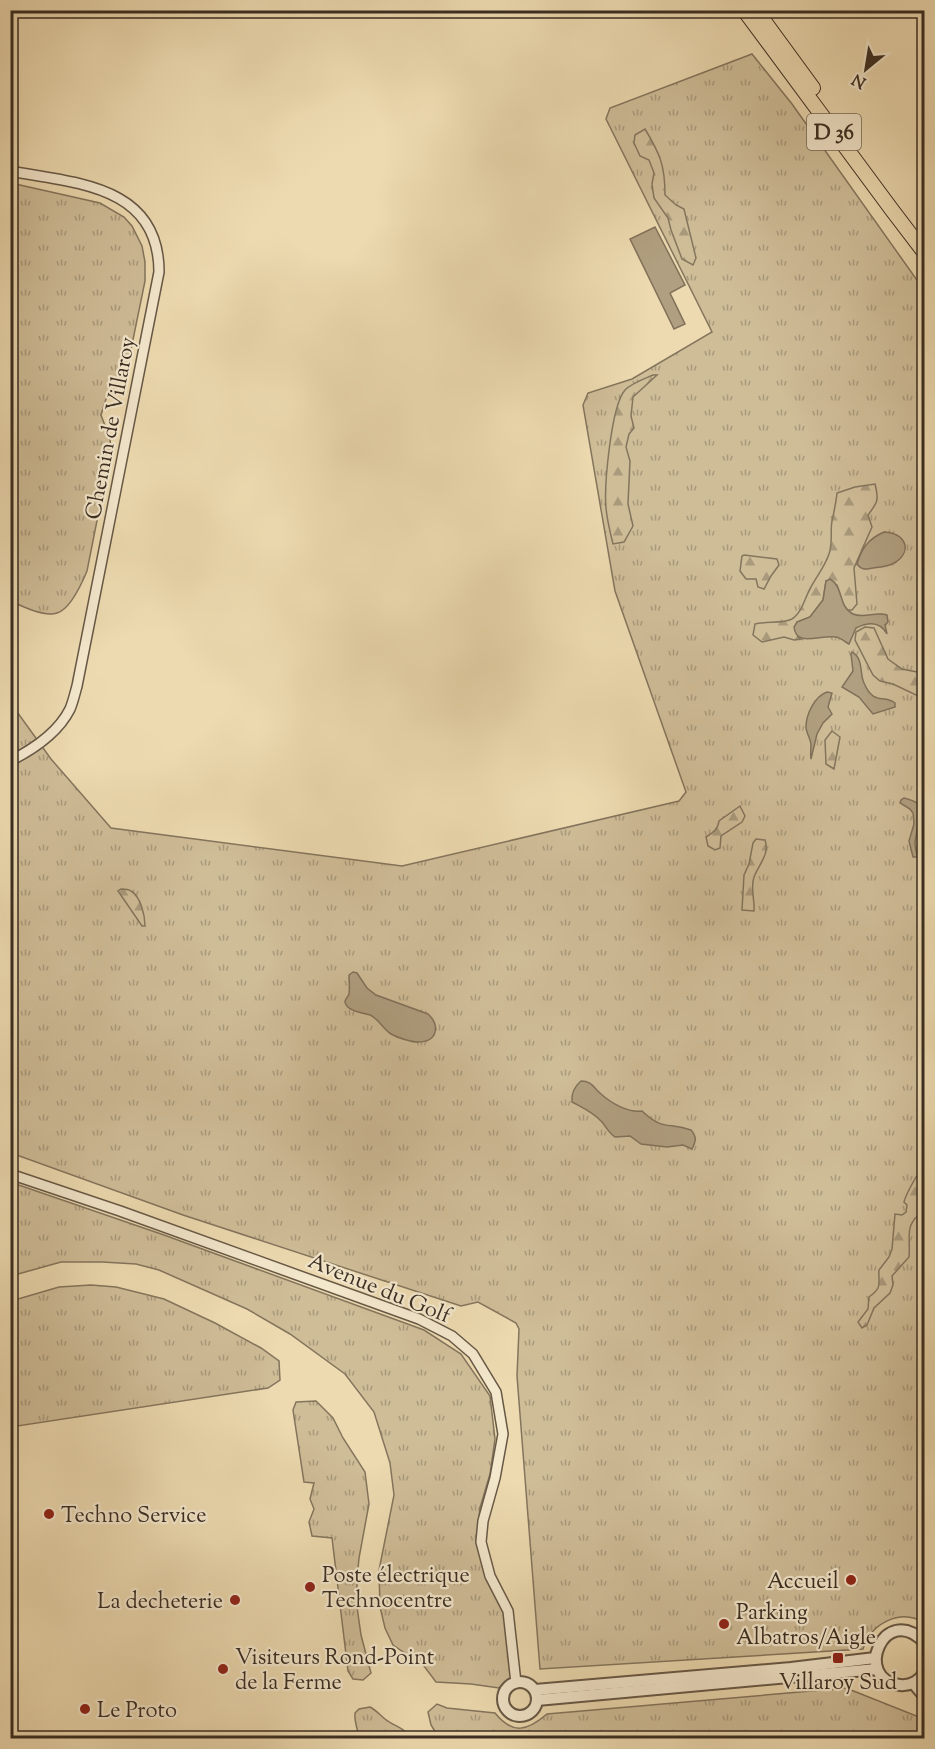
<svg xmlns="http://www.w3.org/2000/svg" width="935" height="1749" font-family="'Sorts Mill Goudy',serif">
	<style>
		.grass { fill: url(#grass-tufts); stroke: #84755d; stroke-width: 1.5 }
		.forest { fill: url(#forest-firs); stroke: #84755d; stroke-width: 1.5 }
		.water { fill: #b09f80; stroke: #81715a; stroke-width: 1.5 }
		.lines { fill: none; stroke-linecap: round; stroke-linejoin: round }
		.minor-casing { stroke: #675846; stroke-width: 12 }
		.tertiary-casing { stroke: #675846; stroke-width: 14 }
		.primary-casing { stroke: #3a2d22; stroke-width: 16 }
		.minor { stroke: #f3e7cc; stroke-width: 9 }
		.tertiary { stroke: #f3e7cc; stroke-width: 10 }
		.primary { stroke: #eddab0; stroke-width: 14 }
		.poi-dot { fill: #8f2418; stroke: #f3e7cc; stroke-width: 2 }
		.labels { text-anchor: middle; stroke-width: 4.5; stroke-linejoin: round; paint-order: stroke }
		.shield { fill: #f3e7cc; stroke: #726555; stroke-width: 1.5 }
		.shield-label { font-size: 21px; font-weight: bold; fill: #3a2d22 }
		.street-label { font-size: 22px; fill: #3a2d22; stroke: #f3e7cc }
		.poi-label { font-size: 22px; fill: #3a2d22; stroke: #f3e7cc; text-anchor: start }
	</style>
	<defs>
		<pattern id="grass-tufts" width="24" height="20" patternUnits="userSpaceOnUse" patternTransform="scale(1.5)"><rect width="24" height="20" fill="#cfbd98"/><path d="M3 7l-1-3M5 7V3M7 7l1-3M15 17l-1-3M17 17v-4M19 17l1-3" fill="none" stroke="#a99a7c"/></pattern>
		<pattern id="forest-firs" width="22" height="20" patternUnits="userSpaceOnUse" patternTransform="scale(1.5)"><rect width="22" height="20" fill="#cfbd98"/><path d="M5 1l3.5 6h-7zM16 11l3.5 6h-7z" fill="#a99a7c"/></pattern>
	</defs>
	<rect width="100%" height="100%" fill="#eddab0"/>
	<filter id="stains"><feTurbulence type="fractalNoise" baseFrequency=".00333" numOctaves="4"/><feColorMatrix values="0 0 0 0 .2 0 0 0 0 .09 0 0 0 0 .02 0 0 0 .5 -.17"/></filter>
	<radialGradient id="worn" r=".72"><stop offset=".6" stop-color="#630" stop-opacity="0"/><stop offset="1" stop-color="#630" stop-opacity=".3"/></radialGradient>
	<!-- grass -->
	<g class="grass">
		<path d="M752 54 792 104 924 290V1623C901 1608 871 1623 863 1649L540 1669 517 1376 519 1329 516 1323 478 1302 461 1306 183 1215 11 1153 10 702 51 759 111 828 402 866 679 801 686 792 615 591 583 405 588 393 632 379 712 332 606 119 610 108Z"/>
		<path d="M11 183 100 203 124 217 132 226 142 246 145 262V281L126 374 106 399 101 415 110 439 111 450 87 571C82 583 71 609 57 613 45 617 21 606 11 601Z"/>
		<polygon points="10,1182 164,1235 424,1330 461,1354 490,1396 495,1439 490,1474 480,1508 477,1538 484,1569 507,1621 513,1677 499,1688 471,1684 436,1682 424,1666 393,1645 385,1628 380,1607 379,1570 394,1495 390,1463 374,1412 345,1374 290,1334 247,1309 159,1270 136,1264 102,1262 61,1262 11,1276"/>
		<polygon points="91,1285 116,1287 164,1299 215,1323 261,1348 279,1361 280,1380 268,1388 11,1427 11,1301 59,1287"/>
		<polygon points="316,1401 333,1418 343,1438 365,1472 369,1504 359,1558 357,1579 357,1607 361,1635 371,1673 363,1680 353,1679 348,1671 332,1538 312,1536 309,1522 314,1509 310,1499 314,1483 304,1482 293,1410 296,1402"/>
		<path d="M846 1688 924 1719V1738H439L431 1725 428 1712 437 1704 447 1708 495 1713C513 1735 527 1731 547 1714Z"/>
		<path d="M370 1707C376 1710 380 1715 385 1719 395 1727 404 1727 412 1738H359C358 1730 354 1722 355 1713L359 1709Z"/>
	</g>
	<!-- forest -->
	<g class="forest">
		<path d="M645 129C660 154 665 165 665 195L676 205 684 209 696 258 693 265 682 259 671 230 668 218 654 198 652 184 654 173 649 160 640 156 634 143 635 135Z"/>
		<path d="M653 375H657L633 397 631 416 634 428 629 434 626 447 630 461 628 504 633 526 624 542 613 544C610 532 607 520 606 508 604 486 611 406 625 390 632 383 644 379 653 375Z"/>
		<path d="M875 484C879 500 878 502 868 515L872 527 854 568 857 604 852 610H847L843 604 837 585 826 581 823 600 810 617 797 622 798 637 801 639 794 640 784 637 762 642 753 635 755 624C766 621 783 624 792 619 802 613 805 597 811 587 817 576 825 566 829 554 833 543 830 532 832 521 834 512 836 503 837 493L855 487Z"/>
		<polygon points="744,555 777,559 779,565 771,576 764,589 758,587 756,579 746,579 740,571 742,556"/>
		<polygon points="865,627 874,628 888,659 902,669 922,673 924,675 924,692 918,696 893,684 880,681 873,675 855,640 856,632"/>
		<polygon points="832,731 840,737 834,769 826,764 825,740"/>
		<path d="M740 806 745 816 742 822 721 836 720 848 715 850 708 846 706 837C713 833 718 829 719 821Z"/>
		<path d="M756 839 765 840C770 854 759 864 754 877 750 889 755 899 754 911L742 910 744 875 749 864 753 843Z"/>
		<path d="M121 889C124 889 128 889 131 891 141 897 145 916 145 926H142L118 891Z"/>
		<path d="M924 1145V1211C903 1225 911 1236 909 1257L892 1276 893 1285 890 1293 874 1308 867 1325 862 1328 858 1322 868 1309 869 1297C883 1287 878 1284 879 1270L889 1257 892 1249 895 1214 902 1215 906 1212 907 1205 904 1202C906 1194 918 1172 924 1166L922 1158Z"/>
	</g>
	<!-- water -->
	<g class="water">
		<polygon points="655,227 685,285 670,293 685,324 674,329 630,239"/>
		<path d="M884 532C903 532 914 549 896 562 888 567 881 567 873 568 866 569 862 571 857 564 862 548 868 539 884 532Z"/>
		<path d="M830 579C844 587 838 607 853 614 864 619 876 611 887 615L888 622 885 625 887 634C880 621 868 622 856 628L849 644C845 642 841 638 836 637 821 634 796 648 794 627L797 622 810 617 823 600 826 581Z"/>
		<path d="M852 652C864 659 859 672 864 683 874 706 883 694 895 703V707L873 714 859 697 842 687 853 671 851 654Z"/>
		<path d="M827 692 832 693 828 707 832 714 823 723 817 734 811 759C810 754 811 750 811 745 811 739 806 733 806 727 806 714 815 696 827 692Z"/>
		<path d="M904 798C908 799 915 801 918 804 925 811 915 833 915 843 915 848 917 852 917 857H913L909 841 914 824 913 813 910 809 900 803 901 800Z"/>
		<path d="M353 972 357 973 367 988 376 995 428 1014C440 1025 438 1042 418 1042 411 1042 398 1038 391 1034 383 1029 379 1019 370 1015 364 1013 346 1011 345 1002 345 999 348 997 349 994 350 988 349 981 349 975Z"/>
		<path d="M581 1081C592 1081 593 1087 601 1094 611 1103 628 1113 642 1111 663 1131 668 1122 691 1130 697 1137 696 1141 692 1149L683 1145 667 1147 641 1144 630 1136 615 1137C609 1133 606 1127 602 1122 593 1112 583 1108 572 1102 571 1093 574 1087 581 1081Z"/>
	</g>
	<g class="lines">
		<!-- minor casing -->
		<g class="minor-casing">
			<g id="minor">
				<path d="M10 171C75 183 159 185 159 272L77 686C75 693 73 702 70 709 58 733 34 749 10 761"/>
				<polyline points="10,1174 120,1211 419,1319 452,1336 473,1354 496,1392 503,1434 495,1478 483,1521 481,1542 490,1576 508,1611 516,1683"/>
			</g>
		</g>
		<!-- tertiary casing -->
		<g class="tertiary-casing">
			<g id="tertiary">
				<path d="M924 1642C884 1601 852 1680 900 1685 910 1686 919 1681 924 1673"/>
				<circle cx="520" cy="1699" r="17"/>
				<polyline points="913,1683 924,1696"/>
				<polyline points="535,1690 791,1668 875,1658"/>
				<polyline points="537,1700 877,1669"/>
			</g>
		</g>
		<!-- primary casing -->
		<g class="primary-casing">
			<g id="primary">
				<polyline points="744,10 892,210 924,252"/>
				<polyline points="756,10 813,88"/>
			</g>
		</g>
		<!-- minor -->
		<use href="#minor" class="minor"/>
		<!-- tertiary -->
		<use href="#tertiary" class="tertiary"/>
		<!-- primary -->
		<use href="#primary" class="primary"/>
	</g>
	<!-- markers -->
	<g class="poi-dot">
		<circle cx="49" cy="1514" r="6"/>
		<circle cx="851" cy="1580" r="6"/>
		<circle cx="310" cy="1587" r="6"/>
		<circle cx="235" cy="1600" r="6"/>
		<circle cx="724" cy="1624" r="6"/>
		<rect x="832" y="1652" width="12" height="12" rx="3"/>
		<circle cx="223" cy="1669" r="6"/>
		<circle cx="85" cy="1709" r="6"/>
	</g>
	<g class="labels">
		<!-- shield labels -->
		<rect class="shield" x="807" y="114" width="54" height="36" rx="4.5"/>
		<g class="shield-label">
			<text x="834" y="139">D 36</text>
		</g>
		<!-- street labels -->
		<g class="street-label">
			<text transform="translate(109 428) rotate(-79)" y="8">Chemin de Villaroy</text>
			<text transform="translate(380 1287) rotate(22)" y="8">Avenue du Golf</text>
		</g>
		<!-- poi labels -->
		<g class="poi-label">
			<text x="61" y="1522">Techno Service</text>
			<text x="322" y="1582">Poste électrique<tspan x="322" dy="25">Technocentre</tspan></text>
			<text x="839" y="1588" text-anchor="end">Accueil</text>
			<text x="223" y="1608" text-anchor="end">La decheterie</text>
			<text x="736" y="1619">Parking<tspan x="736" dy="25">Albatros/Aigle</tspan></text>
			<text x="235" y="1664">Visiteurs Rond-Point<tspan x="235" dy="25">de la Ferme</tspan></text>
			<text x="838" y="1689" text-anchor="middle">Villaroy Sud</text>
			<text x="97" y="1717">Le Proto</text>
		</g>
	</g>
	<!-- margin -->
	<rect width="935" height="1749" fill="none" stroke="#eddab0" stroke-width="36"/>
	<rect x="12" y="12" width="911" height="1725" fill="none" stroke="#3a2d22" stroke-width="3"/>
	<rect x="18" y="18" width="899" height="1713" fill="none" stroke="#3a2d22" stroke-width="1.5"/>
	<!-- north arrow -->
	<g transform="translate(866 69) rotate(210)" stroke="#f3e7cc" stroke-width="4.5" paint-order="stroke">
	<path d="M0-4.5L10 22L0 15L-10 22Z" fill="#3a2d22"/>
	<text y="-9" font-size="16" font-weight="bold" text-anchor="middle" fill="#3a2d22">N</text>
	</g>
	<rect width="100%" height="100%" filter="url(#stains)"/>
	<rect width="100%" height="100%" fill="url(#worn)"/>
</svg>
